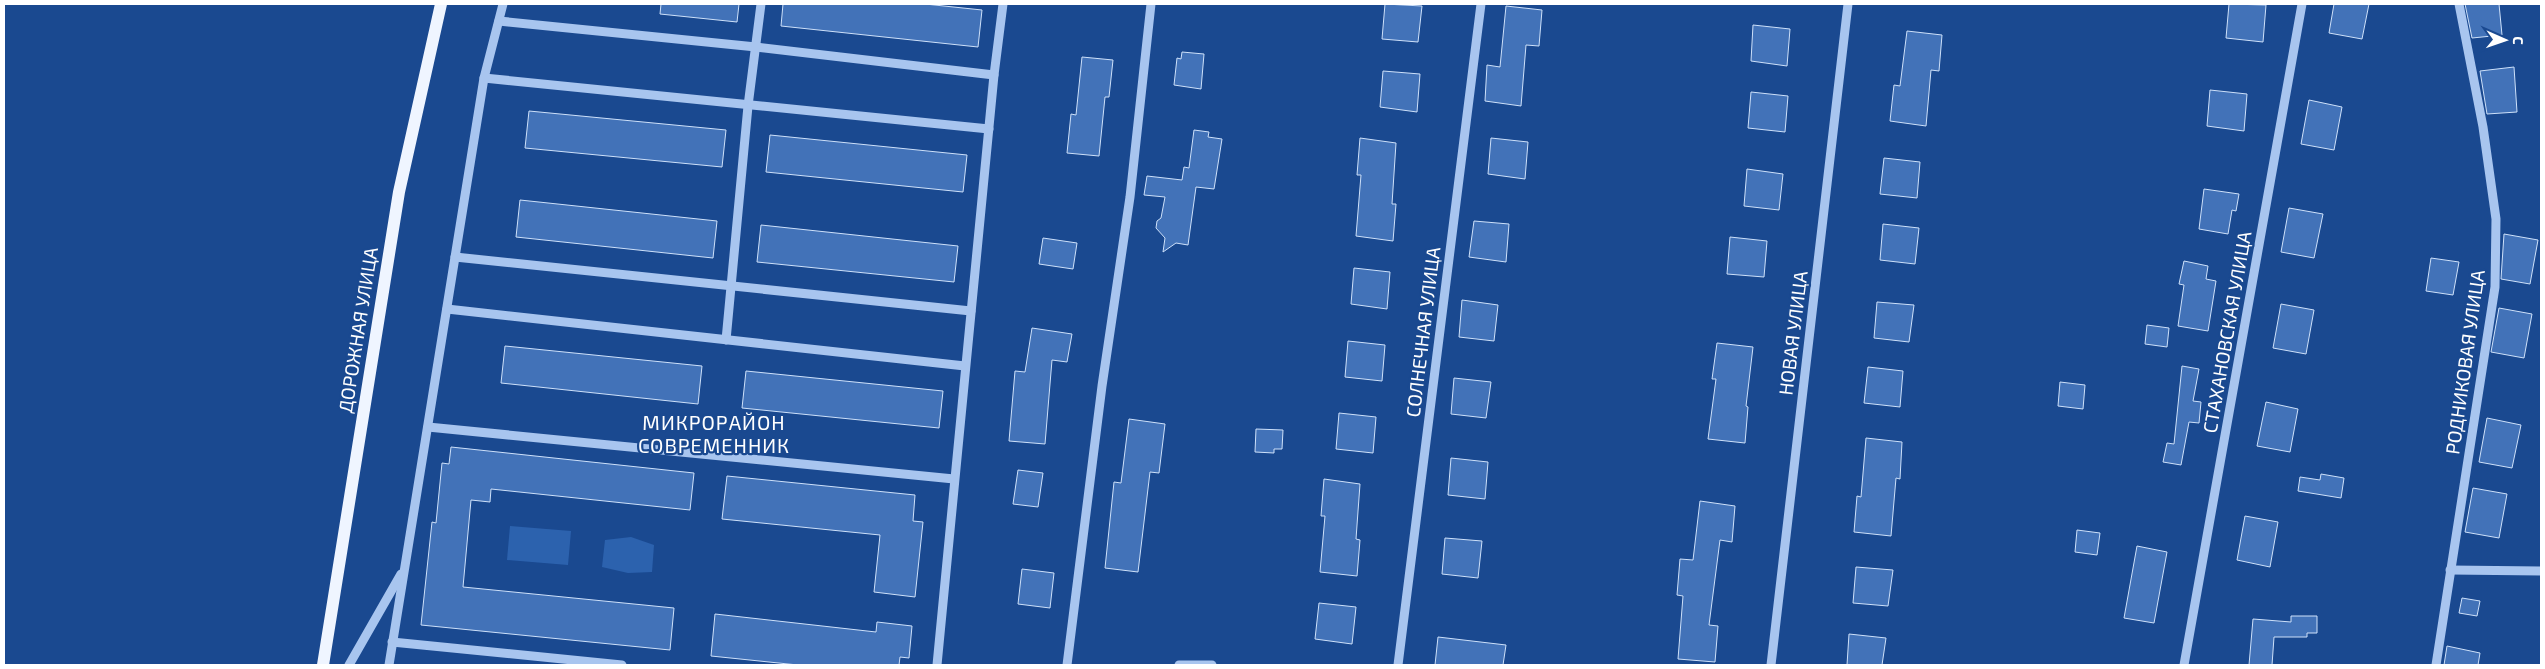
<svg xmlns="http://www.w3.org/2000/svg" width="2545" height="669" font-family="'Exo 2',sans-serif">
	<style>
		.green { fill: #2c62ae }
		.building { fill: #4272b8; stroke: #cee1fa }
		.lines { fill: none; stroke-linecap: round; stroke-linejoin: round }
		.minor { stroke: #a8c5ef; stroke-width: 9 }
		.major { stroke: #eff5ff; stroke-width: 12 }
		.labels { text-anchor: middle; stroke-width: 4.5; stroke-linejoin: round; paint-order: stroke }
		.street-label { font-size: 19px; fill: #fff; stroke: #1a4990 }
		.neighbourhood-label { font-size: 20px; letter-spacing: 1px; fill: #fff; stroke: #1a4990 }
	</style>
	<rect width="100%" height="100%" fill="#1a4990"/>
	<!-- green -->
	<g class="green">
		<polygon points="510,526 571,531 568,565 507,560"/>
		<polygon points="631,537 654,545 652,572 628,573 602,567 605,540"/>
	</g>
	<!-- building -->
	<g class="building">
		<polygon points="661,4 739,4 737,22 660,14"/>
		<polygon points="783,4 925,4 982,10 978,47 781,26"/>
		<polygon points="1385,4 1422,6 1418,42 1382,39"/>
		<polygon points="2229,4 2266,5 2263,42 2226,38"/>
		<polygon points="2334,4 2369,4 2362,39 2329,33"/>
		<polygon points="2465,4 2499,4 2502,35 2472,38"/>
		<polygon points="1506,6 1542,10 1539,46 1526,45 1521,106 1485,101 1487,65 1500,67"/>
		<polygon points="1753,25 1790,29 1787,66 1751,61"/>
		<polygon points="1907,31 1942,35 1939,71 1931,70 1926,126 1890,121 1894,85 1900,86"/>
		<polygon points="1182,52 1204,54 1201,89 1174,85 1177,58 1181,59"/>
		<polygon points="1082,57 1113,60 1109,97 1105,97 1099,156 1067,153 1071,114 1076,115"/>
		<polygon points="2514,67 2517,112 2487,114 2480,71"/>
		<polygon points="1383,71 1420,74 1417,112 1380,107"/>
		<polygon points="2210,90 2247,94 2244,131 2207,126"/>
		<polygon points="1751,92 1788,96 1785,132 1748,128"/>
		<polygon points="2309,100 2342,107 2334,150 2301,144"/>
		<polygon points="529,111 726,130 722,167 525,148"/>
		<polygon points="1194,130 1209,132 1208,137 1222,139 1214,189 1196,187 1188,245 1176,243 1163,252 1165,238 1156,228 1157,221 1161,218 1165,197 1144,195 1147,176 1182,180 1184,167 1189,168"/>
		<polygon points="770,135 967,155 963,192 766,172"/>
		<polygon points="1360,138 1396,143 1392,204 1396,204 1393,241 1356,236 1361,175 1357,175"/>
		<polygon points="1491,138 1528,142 1525,179 1488,174"/>
		<polygon points="1884,158 1920,162 1917,198 1880,194"/>
		<polygon points="1747,169 1783,174 1779,210 1744,206"/>
		<polygon points="2204,189 2239,194 2236,211 2232,210 2228,234 2199,229"/>
		<polygon points="520,200 717,221 713,258 516,237"/>
		<polygon points="2289,208 2323,214 2314,258 2281,252"/>
		<polygon points="1474,221 1509,224 1506,262 1469,257"/>
		<polygon points="1883,224 1919,228 1915,264 1880,260"/>
		<polygon points="761,225 958,246 954,282 757,262"/>
		<polygon points="2504,234 2538,240 2530,284 2501,279"/>
		<polygon points="1730,237 1767,241 1764,277 1727,274"/>
		<polygon points="1043,238 1077,243 1073,269 1039,264"/>
		<polygon points="2431,258 2459,262 2453,295 2426,291"/>
		<polygon points="2184,261 2208,266 2206,279 2216,281 2208,331 2178,326 2184,285 2179,284"/>
		<polygon points="1354,268 1390,272 1387,309 1351,304"/>
		<polygon points="1462,300 1498,305 1494,341 1459,337"/>
		<polygon points="1877,302 1914,305 1909,342 1874,338"/>
		<polygon points="2281,304 2314,310 2306,354 2273,348"/>
		<polygon points="2499,308 2532,314 2524,358 2491,352"/>
		<polygon points="2147,325 2169,328 2167,347 2145,344"/>
		<polygon points="1032,328 1072,334 1067,362 1052,360 1045,444 1009,441 1015,371 1025,372"/>
		<polygon points="1348,341 1385,345 1382,381 1345,377"/>
		<polygon points="1717,343 1753,347 1746,406 1748,407 1745,443 1708,439 1716,379 1712,379"/>
		<polygon points="505,346 702,366 698,404 501,383"/>
		<polygon points="2182,366 2199,369 2193,401 2201,402 2199,423 2189,422 2181,465 2163,462 2167,443 2174,444"/>
		<polygon points="1868,367 1903,371 1900,407 1864,403"/>
		<polygon points="746,371 943,391 939,428 742,408"/>
		<polygon points="1454,378 1491,382 1486,418 1451,414"/>
		<polygon points="2060,382 2085,385 2083,409 2058,406"/>
		<polygon points="2266,402 2298,409 2290,452 2257,446"/>
		<polygon points="1339,413 1376,417 1373,453 1336,449"/>
		<polygon points="2487,418 2521,425 2512,468 2479,462"/>
		<polygon points="1129,419 1165,424 1159,473 1150,472 1138,572 1105,568 1114,482 1121,483"/>
		<polygon points="1256,429 1283,430 1282,449 1274,449 1274,453 1255,452"/>
		<polygon points="1866,438 1902,442 1900,479 1896,478 1891,536 1854,532 1857,496 1861,497"/>
		<polygon points="451,447 694,473 690,510 491,489 490,502 471,500 463,587 674,608 670,650 421,625 432,522 436,523 442,463 449,464"/>
		<polygon points="1451,458 1488,462 1485,499 1448,495"/>
		<polygon points="1018,470 1043,473 1038,507 1013,504"/>
		<polygon points="2321,474 2344,478 2341,498 2298,491 2300,477 2320,480"/>
		<polygon points="727,476 915,495 913,521 923,522 915,597 874,592 880,535 722,519"/>
		<polygon points="1324,479 1360,484 1356,539 1360,540 1357,576 1320,572 1325,516 1321,516"/>
		<polygon points="2473,488 2507,494 2499,538 2465,532"/>
		<polygon points="1700,501 1735,506 1732,542 1720,540 1709,625 1718,626 1715,662 1678,659 1683,596 1677,595 1680,559 1693,560"/>
		<polygon points="2245,516 2278,522 2270,567 2237,560"/>
		<polygon points="2077,530 2100,533 2097,555 2075,552"/>
		<polygon points="1445,538 1482,541 1478,578 1442,574"/>
		<polygon points="2137,546 2167,552 2154,623 2124,618"/>
		<polygon points="1856,567 1893,570 1888,606 1853,603"/>
		<polygon points="1022,569 1054,573 1050,608 1018,604"/>
		<polygon points="2462,598 2480,601 2477,616 2459,613"/>
		<polygon points="1319,603 1356,607 1352,644 1315,639"/>
		<polygon points="715,614 876,632 877,622 912,626 909,658 900,657 899,665 798,665 711,656"/>
		<polygon points="2291,616 2317,616 2317,633 2307,633 2307,637 2274,637 2272,665 2249,665 2253,619 2291,622"/>
		<polygon points="1849,634 1886,638 1882,665 1847,665"/>
		<polygon points="1438,637 1506,645 1503,665 1435,665"/>
		<polygon points="2447,646 2480,653 2478,665 2444,665"/>
	</g>
	<g class="lines">
		<!-- minor -->
		<g class="minor">
			<polyline points="499,21 756,47 994,75"/>
			<polyline points="484,78 989,129"/>
			<polyline points="455,257 971,311"/>
			<polyline points="447,309 965,366"/>
			<polyline points="726,340 748,106 761,4"/>
			<polyline points="428,427 954,479"/>
			<polyline points="2450,570 2541,571"/>
			<polyline points="392,642 622,665"/>
			<polyline points="349,665 401,574"/>
			<polyline points="389,665 484,78 503,4"/>
			<polyline points="937,665 994,75 1003,4"/>
			<polyline points="1067,665 1102,386 1130,197 1151,4"/>
			<polyline points="1179,665 1212,665"/>
			<polyline points="1398,665 1481,4"/>
			<polyline points="1771,665 1848,4"/>
			<polyline points="2184,665 2302,4"/>
			<polyline points="2436,665 2495,287 2496,219 2483,127 2459,4"/>
		</g>
		<!-- major -->
		<polyline class="major" points="323,665 399,192 441,4"/>
	</g>
	<g class="labels">
		<!-- street labels -->
		<g class="street-label">
			<text transform="translate(358 330) rotate(-81)" y="7">ДОРОЖНАЯ УЛИЦА</text>
			<text transform="translate(1423 332) rotate(-83)" y="7">СОЛНЕЧНАЯ УЛИЦА</text>
			<text transform="translate(2227 332) rotate(-80)" y="7">СТАХАНОВСКАЯ УЛИЦА</text>
			<text transform="translate(1793 333) rotate(-83)" y="7">НОВАЯ УЛИЦА</text>
			<text transform="translate(2465 362) rotate(-82)" y="7">РОДНИКОВАЯ УЛИЦА</text>
		</g>
		<!-- neighbourhood labels -->
		<g class="neighbourhood-label">
			<text x="714" y="430">МИКРОРАЙОН<tspan x="714" dy="23">СОВРЕМЕННИК</tspan></text>
		</g>
	</g>
	<!-- border -->
	<rect width="2545" height="669" fill="none" stroke="#ffffff" stroke-width="10"/>
	<!-- north arrow -->
	<g transform="translate(2505 40) rotate(92)" stroke="#1a4990" stroke-width="4" paint-order="stroke">
	<path d="M0-4L9 19L0 12L-9 19Z" fill="#ffffff"/>
	<text y="-8" font-size="14" font-weight="bold" text-anchor="middle" fill="#ffffff">С</text>
	</g>
</svg>
